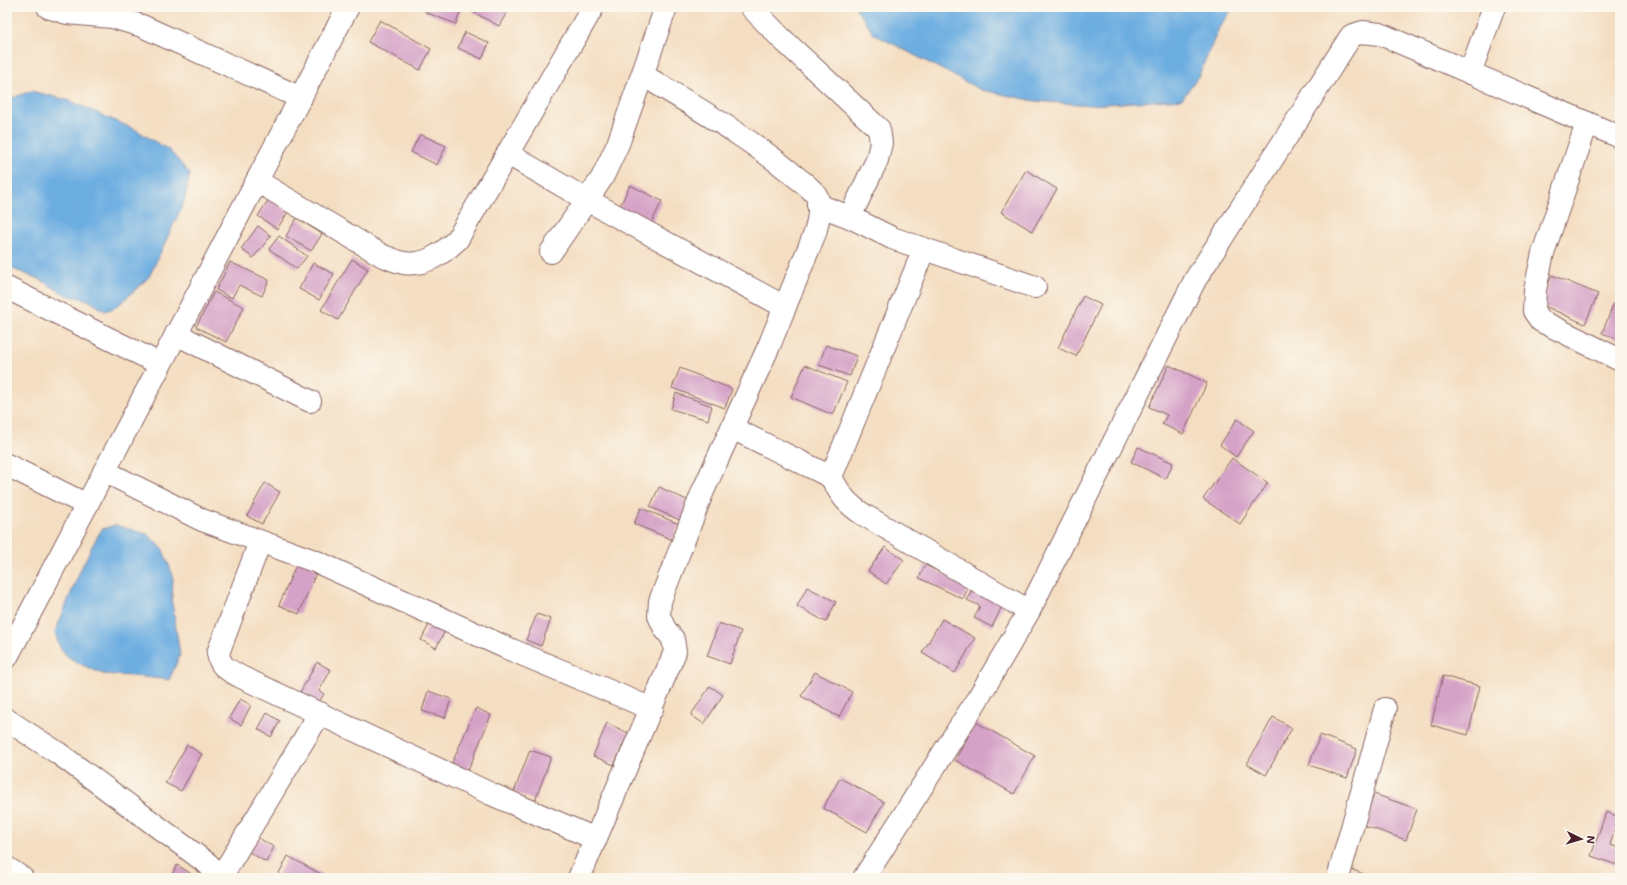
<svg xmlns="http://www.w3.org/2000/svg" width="1627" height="885" font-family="Mali,sans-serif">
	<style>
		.water { fill: #6daee1; stroke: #5c6686 }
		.building { fill: #d5a2c7 }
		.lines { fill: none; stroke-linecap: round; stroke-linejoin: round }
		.street-casing { stroke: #866260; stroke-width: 24 }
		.street { stroke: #fff; stroke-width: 22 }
	</style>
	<rect width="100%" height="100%" fill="#fbf7ec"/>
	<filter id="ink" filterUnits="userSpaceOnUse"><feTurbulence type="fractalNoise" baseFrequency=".025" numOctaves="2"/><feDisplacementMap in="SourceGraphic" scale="8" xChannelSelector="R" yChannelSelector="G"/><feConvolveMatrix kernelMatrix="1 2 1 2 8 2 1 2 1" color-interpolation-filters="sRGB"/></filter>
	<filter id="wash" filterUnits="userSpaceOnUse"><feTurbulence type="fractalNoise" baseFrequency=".012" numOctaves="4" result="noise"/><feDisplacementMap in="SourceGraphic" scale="16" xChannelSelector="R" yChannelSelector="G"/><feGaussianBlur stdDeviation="0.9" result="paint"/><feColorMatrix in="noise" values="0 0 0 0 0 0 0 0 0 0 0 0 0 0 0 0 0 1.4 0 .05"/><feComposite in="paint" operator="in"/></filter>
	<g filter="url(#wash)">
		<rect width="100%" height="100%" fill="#f4dec2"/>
		<!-- water -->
		<g class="water">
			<polygon points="855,7 1234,7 1220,26 1199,75 1182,99 1091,105 1035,101 981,90 874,34"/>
			<polygon points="31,91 68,100 136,130 169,150 190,174 184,202 149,277 121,303 114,308 105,311 88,300 66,295 39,279 13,269 7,264 7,100"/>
			<polygon points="115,525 147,534 162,548 173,575 172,602 180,655 169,680 145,677 103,674 76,662 67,656 59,646 55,632 80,571 92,546 102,529"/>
		</g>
		<g id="blocks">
			<!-- building -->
			<g class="building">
				<polygon points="427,7 462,7 456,24 425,12"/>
				<polygon points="476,7 510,7 499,26 473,12"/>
				<polygon points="380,20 431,49 420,70 368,42"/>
				<polygon points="465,32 489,43 482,59 458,48"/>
				<polygon points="420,134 446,146 437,165 411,152"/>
				<polygon points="1026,170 1057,189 1032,231 1001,212"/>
				<polygon points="630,185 662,201 651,224 619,208"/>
				<polygon points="269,199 288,212 277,229 258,216"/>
				<polygon points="297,218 322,234 311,251 286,236"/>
				<polygon points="258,226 271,236 253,258 241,249"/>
				<polygon points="279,236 307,256 297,269 269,249"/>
				<polygon points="352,259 368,269 338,320 321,310"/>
				<polygon points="230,262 269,280 262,296 239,285 232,298 216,290"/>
				<polygon points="313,263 334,274 319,300 299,289"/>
				<polygon points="1552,275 1598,294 1585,324 1540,304"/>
				<polygon points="214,292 244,307 226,342 196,327"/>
				<polygon points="1083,296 1101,305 1076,356 1058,348"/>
				<polygon points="1614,303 1620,306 1620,340 1602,333"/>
				<polygon points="826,345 857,356 850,376 819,365"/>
				<polygon points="805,365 847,382 833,415 791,397"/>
				<polygon points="1169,365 1207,383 1183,434 1162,424 1167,415 1149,407"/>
				<polygon points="680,368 732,389 725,408 672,388"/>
				<polygon points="676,393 712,406 708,420 671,409"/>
				<polygon points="1237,419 1254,431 1236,457 1220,445"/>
				<polygon points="1138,447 1173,463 1166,479 1131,462"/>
				<polygon points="1232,458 1268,483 1240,524 1203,499"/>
				<polygon points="265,483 280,492 262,524 247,516"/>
				<polygon points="659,487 691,502 682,521 650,507"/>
				<polygon points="641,508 679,524 673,540 634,524"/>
				<polygon points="885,547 904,560 886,584 868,571"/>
				<polygon points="298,560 318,568 299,614 279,605"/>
				<polygon points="925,565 969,586 963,599 919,578"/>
				<polygon points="974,585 1005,600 992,627 974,618 980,606 967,600"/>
				<polygon points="807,587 836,602 826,622 797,606"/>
				<polygon points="537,614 551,619 541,646 526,640"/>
				<polygon points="433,617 448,625 436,648 421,640"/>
				<polygon points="942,619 975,638 955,673 922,653"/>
				<polygon points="719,623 741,631 730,664 707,656"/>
				<polygon points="317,662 331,670 319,691 324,694 317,706 298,696"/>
				<polygon points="815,672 852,692 839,717 801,696"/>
				<polygon points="1443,676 1480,686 1468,735 1431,725"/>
				<polygon points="710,686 723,695 704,724 691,715"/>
				<polygon points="428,691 451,699 445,718 422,711"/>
				<polygon points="240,699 251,705 241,725 229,718"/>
				<polygon points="476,708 491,715 468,771 452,763"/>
				<polygon points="267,713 280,721 271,737 258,729"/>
				<polygon points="1273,717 1292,728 1266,775 1247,764"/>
				<polygon points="976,722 1035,756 1014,794 955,760"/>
				<polygon points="607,723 628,733 614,765 593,756"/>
				<polygon points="1320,735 1357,749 1347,778 1309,765"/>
				<polygon points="187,745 202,754 181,791 165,783"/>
				<polygon points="530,750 551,757 535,801 514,792"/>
				<polygon points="840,778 884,802 867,832 823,808"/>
				<polygon points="1374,794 1417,809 1406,840 1363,825"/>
				<polygon points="1606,812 1620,817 1620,831 1615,829 1610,845 1620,848 1620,866 1591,856"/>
				<polygon points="252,834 274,847 266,862 244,849"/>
				<polygon points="288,856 328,878 284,878 278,875"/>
				<polygon points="177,865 190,873 188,878 170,878"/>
				<polygon points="1350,869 1375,878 1347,878"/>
			</g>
		</g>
	</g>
	<g filter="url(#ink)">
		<use href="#blocks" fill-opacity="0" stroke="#866260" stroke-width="1"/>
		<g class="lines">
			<!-- street casing -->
			<g class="street-casing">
				<g id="street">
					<polyline points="48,7 67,13 112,17 142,26 301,98"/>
					<polyline points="751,7 781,38 879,129 881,143 877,160 850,217"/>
					<polyline points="1470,73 1494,7"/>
					<polyline points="1587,123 1543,253 1535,290 1534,311 1541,321 1620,360"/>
					<polyline points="508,154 587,200 785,307"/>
					<path d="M257 181 383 256C390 258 397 262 404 263 425 266 442 254 457 240L593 7"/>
					<polyline points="818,205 850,217 892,238 1035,287"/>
					<polyline points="551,252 602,178 618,144 666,7"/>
					<polyline points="7,288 160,364"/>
					<polyline points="176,334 310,401"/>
					<path d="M732 428 831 477C841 496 847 504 864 515L1029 611"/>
					<polyline points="7,465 87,505"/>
					<polyline points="104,471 202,520 317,562 507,648 652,709"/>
					<polyline points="831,477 924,249"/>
					<path d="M260 542 218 653C220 668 229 670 241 677L491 794 596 839"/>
					<polyline points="7,657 348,7"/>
					<polyline points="7,720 58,753 208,864 221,878"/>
					<polyline points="7,868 22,878"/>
					<polyline points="221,877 320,713"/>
					<path d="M579 878 675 652 673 639 665 629 659 616 660 601 703 491 769 346 815 233C818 222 822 205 816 195 810 186 798 179 790 172 745 135 693 106 643 75"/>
					<polyline points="864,878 980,695 1029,611 1195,280 1351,36 1363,32 1380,34 1620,137"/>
					<polyline points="1338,878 1385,709"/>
				</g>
			</g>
			<!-- street -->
			<use href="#street" class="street"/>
		</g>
	</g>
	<!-- margin -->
	<rect width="1627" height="885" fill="none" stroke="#fbf7ec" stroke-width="24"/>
	<!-- north arrow -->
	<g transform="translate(1581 839) rotate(95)" stroke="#fbf7ec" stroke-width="3" paint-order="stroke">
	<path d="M0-3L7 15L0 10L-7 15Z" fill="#4a1f2b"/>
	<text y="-6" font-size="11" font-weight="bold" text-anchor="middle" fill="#4a1f2b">N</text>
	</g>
</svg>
